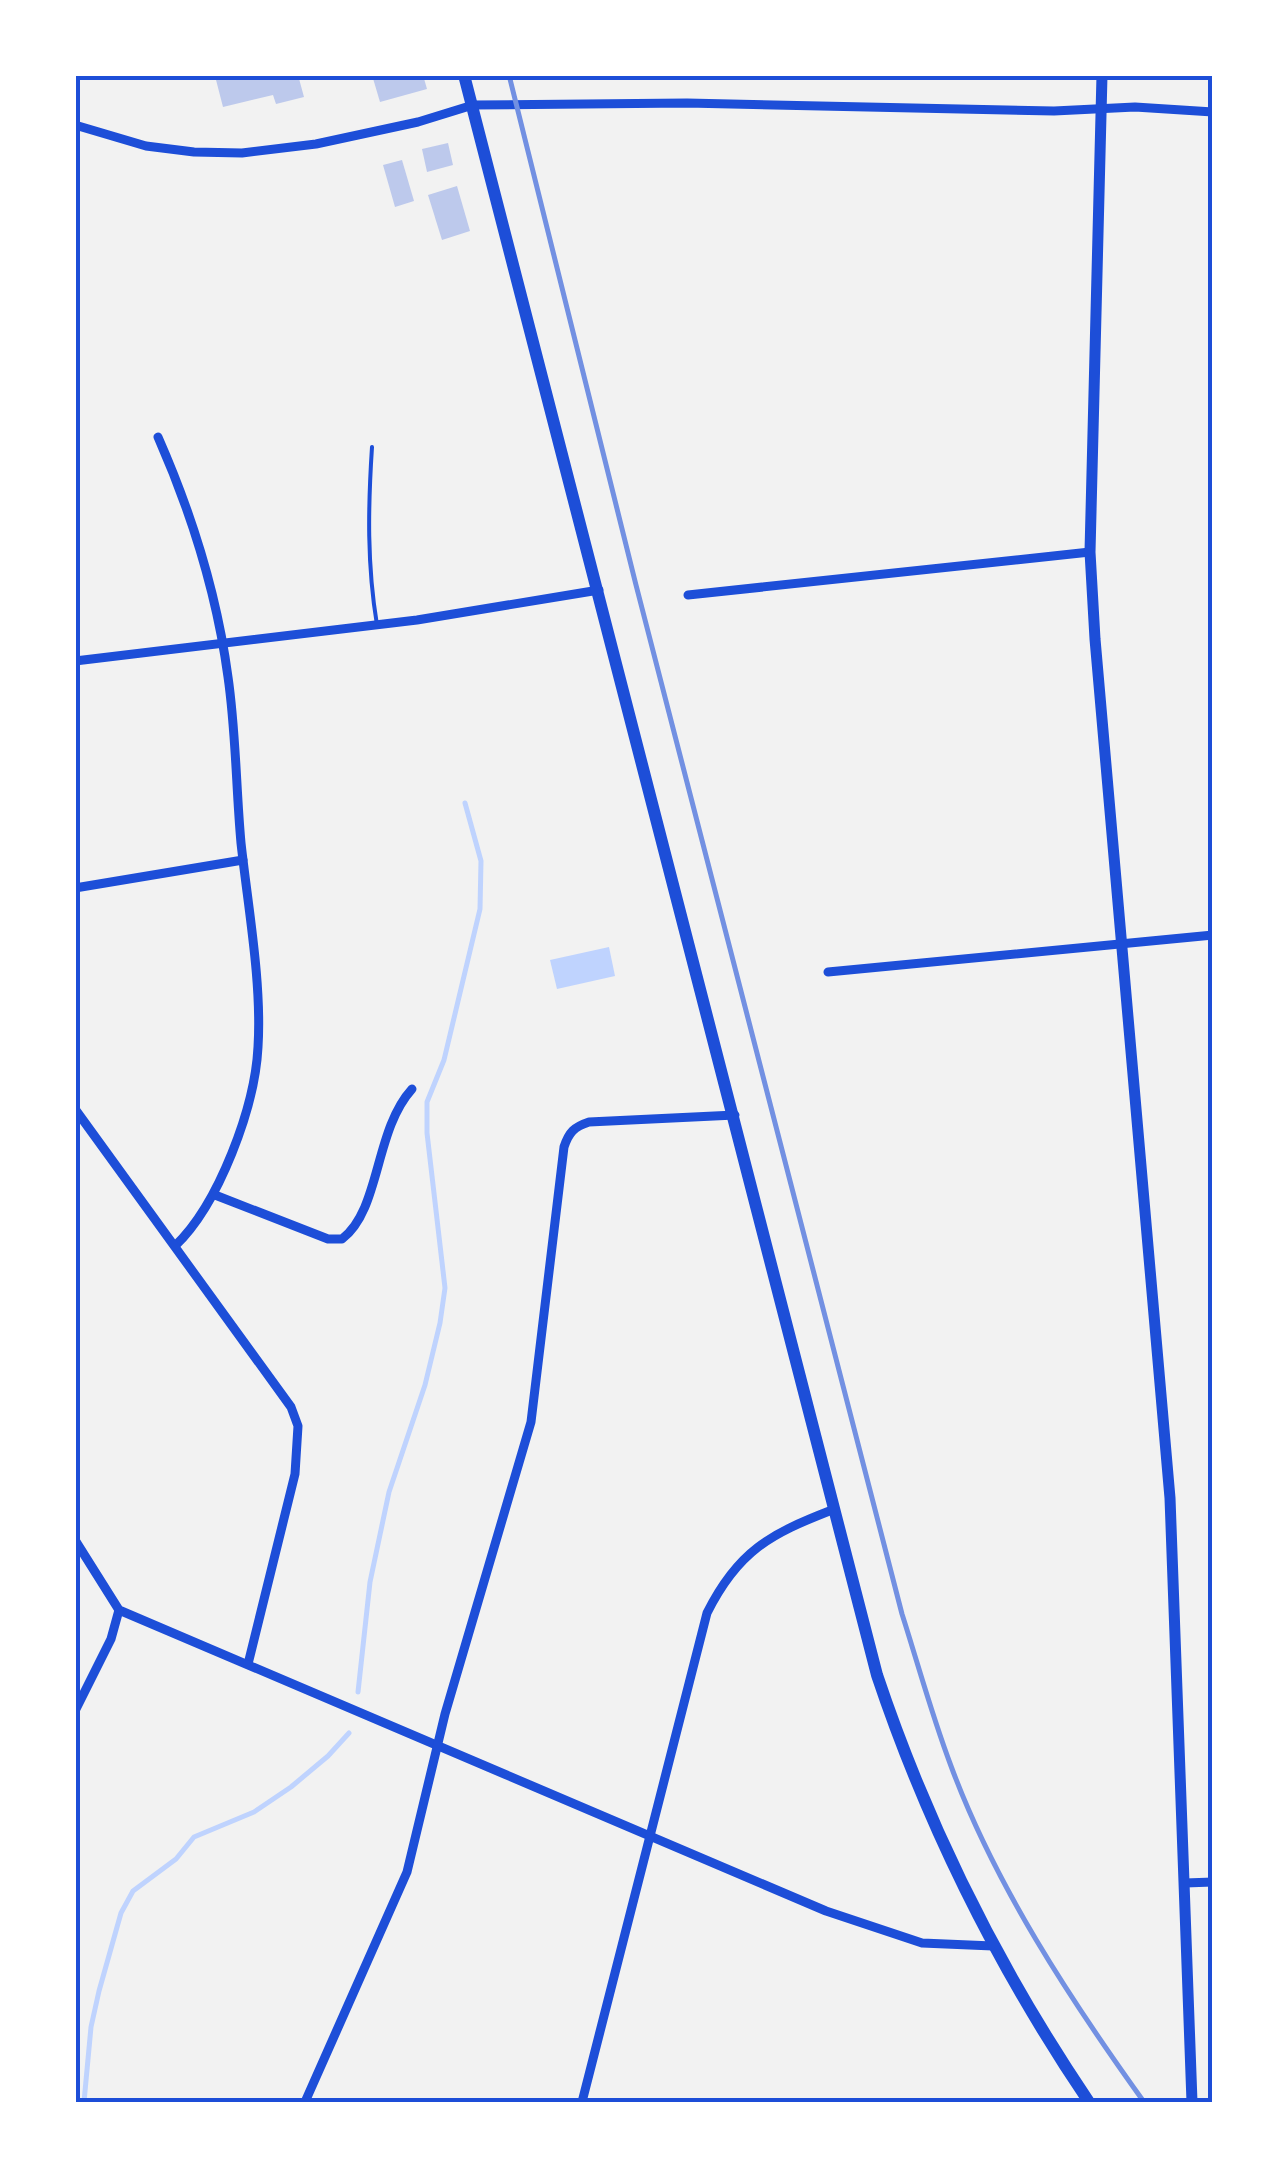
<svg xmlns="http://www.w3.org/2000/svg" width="1288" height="2177" font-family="Mulish,sans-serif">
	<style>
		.water { fill: #bfd3fe }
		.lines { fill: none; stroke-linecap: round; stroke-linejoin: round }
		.stream { stroke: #bfd3fe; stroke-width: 5 }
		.building { fill: #bdc9ec }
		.service { stroke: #1d4ed8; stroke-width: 4 }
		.minor { stroke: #1d4ed8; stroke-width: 9 }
		.tertiary { stroke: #1d4ed8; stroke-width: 11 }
		.secondary { stroke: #1d4ed8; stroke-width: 12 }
		.rail { stroke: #7290e2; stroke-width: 5 }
		.neatline { fill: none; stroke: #1d4ed8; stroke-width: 4 }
	</style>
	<rect width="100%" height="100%" fill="#f2f2f2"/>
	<!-- water -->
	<polygon class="water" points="609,947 615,976 557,989 550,960"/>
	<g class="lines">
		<!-- stream -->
		<g class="stream">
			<polyline points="358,1692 370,1582 389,1492 425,1385 440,1323 445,1288 427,1133 427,1102 444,1060 480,909 481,861 465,803"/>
			<polyline points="84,2102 91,2027 99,1991 121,1913 133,1891 176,1859 194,1837 254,1812 291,1787 328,1756 349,1733"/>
		</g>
	</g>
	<!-- building -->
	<g class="building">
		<polygon points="298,75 304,97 276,104 273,95 223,107 215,76"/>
		<polygon points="372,75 423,75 427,89 380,102"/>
		<polygon points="448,143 453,165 427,172 422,149"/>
		<polygon points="402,160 414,201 395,207 383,165"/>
		<polygon points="457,186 470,231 442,240 428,195"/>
	</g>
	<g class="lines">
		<!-- service -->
		<path class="service" d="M372 447C368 508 367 565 377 625"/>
		<!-- minor -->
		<g class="minor">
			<polyline points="75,125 146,146 194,152 242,153 316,144 418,122 473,105 687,103 1054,111 1135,107 1213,112"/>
			<path d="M158 437C191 512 217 595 228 677 236 732 236 788 241 843 248 907 262 983 258 1047 255 1107 219 1204 175 1246"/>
			<polyline points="688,595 1090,552"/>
			<polyline points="75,661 417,620 599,590"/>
			<polyline points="75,888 243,860"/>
			<polyline points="828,972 1213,935"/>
			<polyline points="75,1109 291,1407 298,1426 295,1474 248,1664"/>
			<path d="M215 1195 328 1239H342C381 1209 374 1131 412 1089"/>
			<polyline points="75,1540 119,1610 826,1911 922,1943 993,1946"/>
			<polyline points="75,1711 111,1639 119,1610"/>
			<polyline points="1185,1883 1213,1882"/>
			<path d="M305 2102 407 1872 445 1714 531 1422 564 1147C569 1132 574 1127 589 1122L735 1115"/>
			<path d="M582 2102 707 1613C738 1551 770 1534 832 1510"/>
		</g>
		<!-- tertiary -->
		<polyline class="tertiary" points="1102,75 1090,552 1095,639 1170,1498 1192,2102"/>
		<!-- secondary -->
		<path class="secondary" d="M464 75 877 1675C928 1827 999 1969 1089 2102"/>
		<!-- rail -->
		<path class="rail" d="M509 75 636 585 902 1614C918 1664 932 1716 951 1766 995 1885 1070 1999 1144 2102"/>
	</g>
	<!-- border -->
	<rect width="1288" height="2177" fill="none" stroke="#ffffff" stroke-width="155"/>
	<rect x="78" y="78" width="1132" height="2022" class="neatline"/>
</svg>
